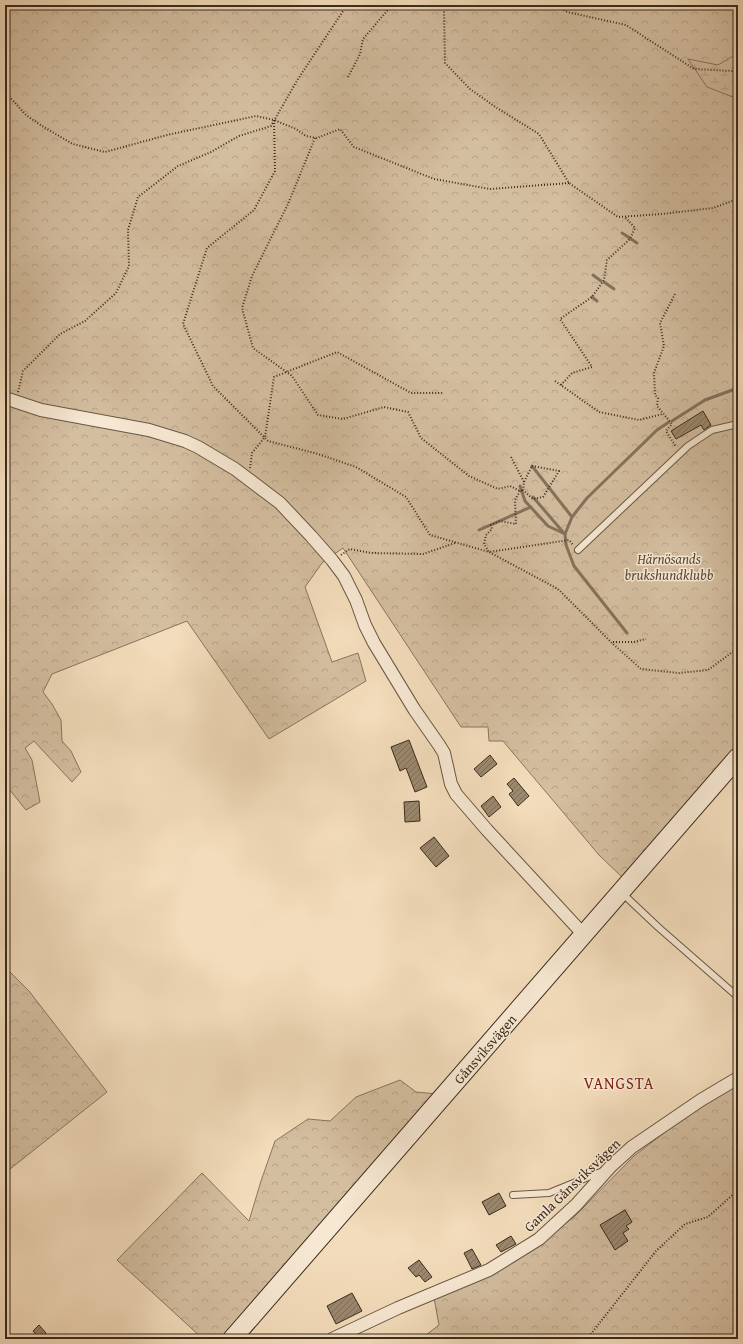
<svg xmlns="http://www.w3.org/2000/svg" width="743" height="1344" font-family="'Gentium Book Plus',serif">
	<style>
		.forest { fill: url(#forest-crowns); stroke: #87755e }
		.wetland { fill: url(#wetland-marsh); stroke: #87755e }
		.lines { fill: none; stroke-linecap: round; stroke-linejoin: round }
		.stream { stroke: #83725b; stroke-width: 3 }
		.building { fill: url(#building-hatch); stroke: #3a2c1d }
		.service-casing { stroke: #685844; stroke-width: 8 }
		.minor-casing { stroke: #685844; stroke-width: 14 }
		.secondary-casing { stroke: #3a2c1d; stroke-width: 20 }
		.path { stroke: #3a2c1d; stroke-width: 2; stroke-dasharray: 1 2; stroke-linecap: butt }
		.service { stroke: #f7e8d3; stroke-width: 6 }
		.minor { stroke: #f7e8d3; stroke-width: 12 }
		.secondary { stroke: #f7e8d3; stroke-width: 18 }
		.labels { text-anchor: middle; stroke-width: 3; stroke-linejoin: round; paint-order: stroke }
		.park-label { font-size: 14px; font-style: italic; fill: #594937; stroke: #f7e8d3 }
		.street-label { font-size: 14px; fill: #3a2c1d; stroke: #f7e8d3 }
		.quarter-label { font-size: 16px; letter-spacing: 1px; fill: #7a1f14; stroke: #f7e8d3 }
	</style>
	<defs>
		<pattern id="forest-crowns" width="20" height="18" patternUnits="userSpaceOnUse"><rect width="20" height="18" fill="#d4bea0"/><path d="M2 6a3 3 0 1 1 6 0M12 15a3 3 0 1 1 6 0" fill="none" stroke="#b7a389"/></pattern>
		<pattern id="wetland-marsh" width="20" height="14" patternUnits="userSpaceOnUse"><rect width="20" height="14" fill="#d4bea0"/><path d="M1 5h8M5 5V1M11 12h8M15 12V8" fill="none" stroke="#b7a389"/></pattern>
		<pattern id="building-hatch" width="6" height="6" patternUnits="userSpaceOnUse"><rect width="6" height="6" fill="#9a886f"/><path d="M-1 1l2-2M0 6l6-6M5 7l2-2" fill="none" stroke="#7f6f5b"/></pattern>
	</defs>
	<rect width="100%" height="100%" fill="#f3dcbb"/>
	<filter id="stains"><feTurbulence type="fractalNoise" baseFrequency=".005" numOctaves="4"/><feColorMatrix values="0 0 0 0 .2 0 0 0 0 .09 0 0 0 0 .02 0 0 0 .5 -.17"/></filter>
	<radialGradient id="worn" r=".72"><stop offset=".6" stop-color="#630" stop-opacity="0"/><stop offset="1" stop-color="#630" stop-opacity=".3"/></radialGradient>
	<!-- forest -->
	<g class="forest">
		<polygon points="5,5 738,5 738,751 623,878 599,855 503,741 489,741 488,727 461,727 343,548 322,563 305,587 332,662 358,653 366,681 269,739 187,621 52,674 43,692 52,704 61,720 62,741 71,751 81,772 72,782 34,741 25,748 32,760 40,802 26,810 5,784"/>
		<polygon points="5,967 29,991 107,1092 5,1173"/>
		<polygon points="400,1080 416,1092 437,1094 333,1217 222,1339 203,1339 117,1260 202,1173 249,1221 261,1181 275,1141 308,1119 330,1121 356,1097"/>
		<polygon points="738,1083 738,1339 421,1339 439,1325 434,1298 556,1231 575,1216 634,1156 677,1123"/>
	</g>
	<!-- wetland -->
	<polygon class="wetland" points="738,53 738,99 707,87 688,59 718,65"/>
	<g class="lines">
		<!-- stream -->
		<g class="stream">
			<polyline points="622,233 630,238"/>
			<polyline points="631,239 637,243"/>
			<polyline points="593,275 601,281"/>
			<polyline points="604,282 614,289"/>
			<polyline points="592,297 597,301"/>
			<polyline points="672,421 705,400 738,388"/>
			<polyline points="532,466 572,517"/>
			<polyline points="520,486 525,501 548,526 565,534"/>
			<polyline points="533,497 563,532"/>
			<polyline points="479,530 531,507"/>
			<polyline points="627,633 574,566 566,545 565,534 572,517 587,498 657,430 669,422"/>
		</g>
	</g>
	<!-- building -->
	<g class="building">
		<polygon points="703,411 711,425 704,430 701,425 676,439 671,431"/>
		<polygon points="409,740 427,787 415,792 406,768 400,771 391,747"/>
		<polygon points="490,755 497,764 481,777 474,769"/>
		<polygon points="514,778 529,796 518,806 509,794 513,791 507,784"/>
		<polygon points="493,796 501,807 489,817 481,806"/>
		<polygon points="419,801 420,821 405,822 404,802"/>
		<polygon points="434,837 449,856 436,867 420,848"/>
		<polygon points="499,1193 506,1206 489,1215 482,1202"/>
		<polygon points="625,1210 632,1222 626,1226 629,1229 623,1233 628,1241 615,1250 600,1225"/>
		<polygon points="511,1236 516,1244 501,1252 496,1245"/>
		<polygon points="472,1249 481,1265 472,1269 464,1253"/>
		<polygon points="419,1260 432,1277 425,1282 419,1275 416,1277 408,1268"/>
		<polygon points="352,1293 362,1311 336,1324 327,1306"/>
		<polygon points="39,1325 46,1333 40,1339 33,1331"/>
	</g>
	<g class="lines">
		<!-- service casing -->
		<g class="service-casing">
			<g id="service">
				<polyline points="578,550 688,446 712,430 738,424"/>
				<polyline points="622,893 658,927 738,997"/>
				<polyline points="513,1195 549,1193 603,1171"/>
			</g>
		</g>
		<!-- minor casing -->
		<g class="minor-casing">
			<g id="minor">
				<polyline points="5,398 41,410 149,430 185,441 198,447 235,469 280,503 311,536 332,560 344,576 356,600 365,625 374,643 414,709 439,745 444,753 451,784 456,794 487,830 584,935"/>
				<polyline points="332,1339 398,1308 489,1270 539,1239 576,1205 611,1166 632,1147 701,1100 738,1078"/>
			</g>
		</g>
		<!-- secondary casing -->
		<g class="secondary-casing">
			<polyline id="secondary" points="232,1339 738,757"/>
		</g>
		<!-- path -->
		<g class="path">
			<polyline points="439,5 444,9 445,63 470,89 497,108 539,134 569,183 618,217 662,214 713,208 738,199"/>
			<polyline points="556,5 567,12 626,25 694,69 732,71 738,62"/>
			<polyline points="348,77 360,54 363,39 392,5"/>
			<polyline points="5,92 26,115 42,126 73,144 105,152 167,135 256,116 274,120 296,129 306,136 317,138 340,129 354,147 434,179 490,189 569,183"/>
			<polyline points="274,120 275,171 254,210 207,248 183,324 213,386 268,441 318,454 356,467 406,497 430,535 489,552 558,589 612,643 641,669 679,673 708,670 738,648"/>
			<polyline points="315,138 288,204 252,276 242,308 253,348 292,376 318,415 343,419 384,407 408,412 421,438 469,476 498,489 510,486 520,491 523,490"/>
			<polyline points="675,294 660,323 664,346 654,373 655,395 658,398 657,406 672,424 666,431 676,447"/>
			<polyline points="555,381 599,412 639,420 663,414"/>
			<polyline points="561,385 572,373 592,367 560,319 592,297 604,280 607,260 630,239 635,228 625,217"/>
			<polyline points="18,392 23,371 60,334 85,321 116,293 129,266 128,230 138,197 178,166 211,152 239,136 271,126 298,79 347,5"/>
			<polyline points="511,457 524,482"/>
			<polygon points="532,466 559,471 543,497 533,499 523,490 524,482"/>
			<polyline points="250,468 252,453 265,437 274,377 337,352 411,393 444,393"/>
			<polyline points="520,491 515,500 516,524 500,521 491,525 492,529 486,535 484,544 489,552 569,540 573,545"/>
			<polyline points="341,555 350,549 371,553 423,554 455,543"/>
			<polyline points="613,642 634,642 646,639"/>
			<polyline points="587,1339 656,1251 685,1224 708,1217 738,1190"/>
		</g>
		<!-- service -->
		<use href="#service" class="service"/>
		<!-- minor -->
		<use href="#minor" class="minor"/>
		<!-- secondary -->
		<use href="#secondary" class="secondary"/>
	</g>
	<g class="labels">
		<!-- park labels -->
		<g class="park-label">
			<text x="669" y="564">Härnösands<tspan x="669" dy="16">brukshundklubb</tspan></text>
		</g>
		<!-- street labels -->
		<g class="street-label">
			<text transform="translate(485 1049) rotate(-49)" y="5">Gånsviksvägen</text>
			<text transform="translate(572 1185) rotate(-44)" y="5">Gamla Gånsviksvägen</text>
		</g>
		<!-- quarter labels -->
		<g class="quarter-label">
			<text x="619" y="1089">VANGSTA</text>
		</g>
	</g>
	<!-- margin -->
	<rect width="743" height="1344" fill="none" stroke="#f3dcbb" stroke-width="20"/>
	<rect x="6" y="6" width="731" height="1332" fill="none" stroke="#3a2c1d" stroke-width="2"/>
	<rect x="10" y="10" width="723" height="1324" fill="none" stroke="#3a2c1d"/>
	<rect width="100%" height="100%" filter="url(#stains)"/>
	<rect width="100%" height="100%" fill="url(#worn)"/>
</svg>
